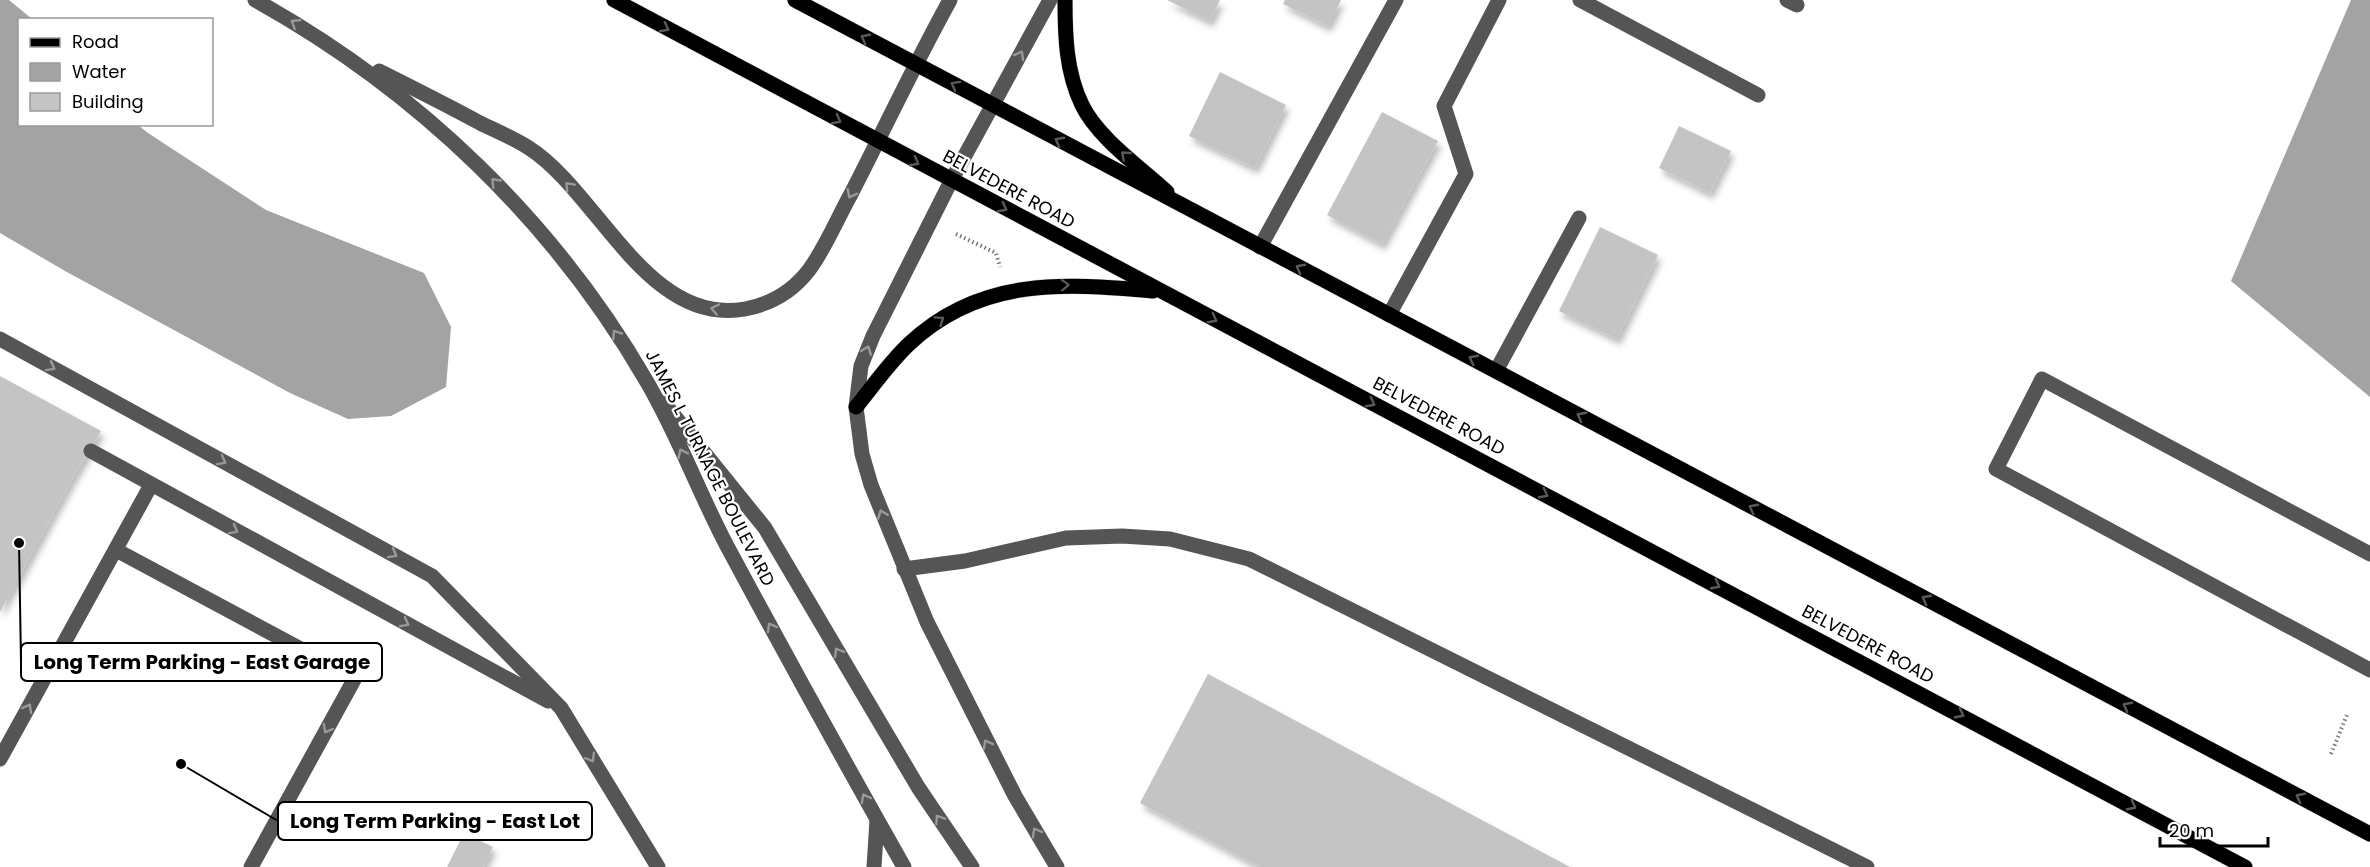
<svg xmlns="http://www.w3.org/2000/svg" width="2370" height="867" font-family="Poppins,sans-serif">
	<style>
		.water { fill: #a3a3a3 }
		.building { fill: #c4c4c4; filter: url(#shadow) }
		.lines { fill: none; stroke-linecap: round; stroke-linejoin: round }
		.major-casing { stroke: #dbdbdb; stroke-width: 16 }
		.path { stroke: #777; stroke-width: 4; stroke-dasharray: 1.5 3; stroke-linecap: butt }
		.minor { stroke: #555; stroke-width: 15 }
		.major { stroke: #000; stroke-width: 15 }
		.oneway { stroke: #999 }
		.oneway2 { stroke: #595959 }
		.labels { text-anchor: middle; stroke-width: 4.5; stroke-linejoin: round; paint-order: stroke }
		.street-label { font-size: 18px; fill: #000; stroke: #fff }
		.leader { fill: none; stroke: #000; stroke-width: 2 }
		.callout-dot { fill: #000; stroke: #fff; stroke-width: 2 }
		.callout { fill: #fff; stroke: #000; stroke-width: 2 }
		.callout-label { font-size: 20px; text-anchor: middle; font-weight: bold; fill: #000 }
	</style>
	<defs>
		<filter id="shadow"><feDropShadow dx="3.5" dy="6" stdDeviation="3" flood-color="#0004"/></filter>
	</defs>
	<rect width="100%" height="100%" fill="#fff"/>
	<!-- water -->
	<g class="water">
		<polygon points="0,0 9,0 32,19 20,20 20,124 138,125 148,133 266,210 424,273 451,327 446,387 391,416 348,419 290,393 65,271 0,233"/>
		<polygon points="2351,0 2370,0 2370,397 2231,281"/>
	</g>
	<!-- building -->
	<g class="building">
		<polygon points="1167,0 1220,0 1210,21"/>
		<polygon points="1285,0 1341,0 1328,26 1283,4"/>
		<polygon points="1220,72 1286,105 1255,168 1189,136"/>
		<polygon points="1382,112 1438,141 1382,244 1327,215"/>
		<polygon points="1679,126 1731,151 1710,193 1659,168"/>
		<polygon points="1600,227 1658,255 1617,339 1559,311"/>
		<polygon points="0,376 101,431 75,474 0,612"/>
		<polygon points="1208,674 1570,867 1260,867 1140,803"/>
		<polygon points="464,833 493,847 483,867 447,867"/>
	</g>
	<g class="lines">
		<!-- major casing -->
		<g class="major-casing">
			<g id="major">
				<polyline points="614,0 2245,867"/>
				<polyline points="795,0 2370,834"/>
				<path d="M1065 0C1065 36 1066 72 1082 105 1098 138 1140 167 1167 192"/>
				<path d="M856 407C873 386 889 363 909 344 980 277 1064 283 1153 291"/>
			</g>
		</g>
		<!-- path -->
		<g class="path">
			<polyline points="956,234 996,253 1000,267"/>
			<polyline points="2331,754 2347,715"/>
		</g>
		<!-- minor -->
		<g class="minor">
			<path d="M255 0C417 90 554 221 647 382 678 435 699 493 727 546 785 654 844 761 904 867"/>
			<polyline points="1050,0 951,181 873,336 861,366 856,407 862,454 871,485 927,622 1015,796 1057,867"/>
			<polyline points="1580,0 1758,95"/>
			<polyline points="1787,0 1797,5"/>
			<path d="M379 71C413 88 447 105 480 123 496 131 514 138 529 148 598 192 648 327 745 309 771 304 793 291 809 270 826 247 837 219 851 194 884 130 915 63 950 0"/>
			<polyline points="1260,247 1396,0"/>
			<polyline points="1389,315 1466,174 1444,106 1499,0"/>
			<polyline points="0,339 432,576 561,708 658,867"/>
			<polyline points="1496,371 1579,218"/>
			<polyline points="664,403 765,528 918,787 972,867"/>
			<polyline points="91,451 548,701"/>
			<polyline points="116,550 355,678 251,867"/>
			<polyline points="2370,554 2042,379 1996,469 2370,670"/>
			<polyline points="904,569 965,561 1066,538 1122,536 1170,539 1249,559 1867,867"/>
			<polyline points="0,759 151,485"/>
			<polyline points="874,867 877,820"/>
		</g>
		<!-- major -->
		<use href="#major" class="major"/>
	</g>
	<!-- one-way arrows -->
	<defs><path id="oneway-chevron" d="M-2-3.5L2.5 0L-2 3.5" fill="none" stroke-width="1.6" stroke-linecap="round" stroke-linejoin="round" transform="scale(1.5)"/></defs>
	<g class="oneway">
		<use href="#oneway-chevron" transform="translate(295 23) rotate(-148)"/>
		<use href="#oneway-chevron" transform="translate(1020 55) rotate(-61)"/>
		<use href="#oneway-chevron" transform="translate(495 182) rotate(-134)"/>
		<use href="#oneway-chevron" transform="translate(569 186) rotate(-133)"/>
		<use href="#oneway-chevron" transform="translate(851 194) rotate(117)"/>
		<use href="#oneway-chevron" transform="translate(715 309) rotate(-168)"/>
		<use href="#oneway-chevron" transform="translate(616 334) rotate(-123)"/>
		<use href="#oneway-chevron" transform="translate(867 350) rotate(-69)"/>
		<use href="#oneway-chevron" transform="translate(51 367) rotate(29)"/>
		<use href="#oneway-chevron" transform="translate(682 453) rotate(-116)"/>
		<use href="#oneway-chevron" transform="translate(222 461) rotate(29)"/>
		<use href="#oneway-chevron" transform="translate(882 514) rotate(-111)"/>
		<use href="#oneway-chevron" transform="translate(234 530) rotate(29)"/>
		<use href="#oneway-chevron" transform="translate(393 554) rotate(29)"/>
		<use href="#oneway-chevron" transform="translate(405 623) rotate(29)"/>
		<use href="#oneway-chevron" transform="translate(771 627) rotate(-119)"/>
		<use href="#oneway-chevron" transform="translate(838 652) rotate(-120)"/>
		<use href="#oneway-chevron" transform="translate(28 708) rotate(-61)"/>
		<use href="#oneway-chevron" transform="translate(327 729) rotate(119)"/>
		<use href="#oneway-chevron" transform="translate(987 744) rotate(-118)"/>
		<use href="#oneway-chevron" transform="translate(591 758) rotate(59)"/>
		<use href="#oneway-chevron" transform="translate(865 798) rotate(-119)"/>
		<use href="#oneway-chevron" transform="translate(939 819) rotate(-123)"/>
		<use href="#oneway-chevron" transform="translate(1036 832) rotate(-120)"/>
	</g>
	<g class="oneway2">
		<use href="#oneway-chevron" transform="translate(665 28) rotate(28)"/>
		<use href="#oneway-chevron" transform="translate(865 38) rotate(-152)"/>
		<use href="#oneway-chevron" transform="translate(955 85) rotate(-151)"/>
		<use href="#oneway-chevron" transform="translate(837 120) rotate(28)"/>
		<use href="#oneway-chevron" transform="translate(1059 141) rotate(-152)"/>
		<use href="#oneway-chevron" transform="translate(1125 155) rotate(-138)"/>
		<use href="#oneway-chevron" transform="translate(915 162) rotate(28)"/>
		<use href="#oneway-chevron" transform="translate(1003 208) rotate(28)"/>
		<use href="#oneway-chevron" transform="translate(1300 268) rotate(-152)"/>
		<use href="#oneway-chevron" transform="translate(1065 285) rotate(-2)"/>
		<use href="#oneway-chevron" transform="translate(1213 319) rotate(28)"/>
		<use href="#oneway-chevron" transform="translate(940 320) rotate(-35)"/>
		<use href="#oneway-chevron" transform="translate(1473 359) rotate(-152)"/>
		<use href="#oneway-chevron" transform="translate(1371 403) rotate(28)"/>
		<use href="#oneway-chevron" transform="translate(1581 416) rotate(-152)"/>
		<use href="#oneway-chevron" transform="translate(1544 494) rotate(28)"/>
		<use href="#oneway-chevron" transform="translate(1753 508) rotate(-152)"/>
		<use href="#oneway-chevron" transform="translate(1716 585) rotate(28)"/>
		<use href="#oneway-chevron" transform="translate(1926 599) rotate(-152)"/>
		<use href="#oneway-chevron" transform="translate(2127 706) rotate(-152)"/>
		<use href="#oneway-chevron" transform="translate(1960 714) rotate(28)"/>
		<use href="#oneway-chevron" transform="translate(2300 797) rotate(-152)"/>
		<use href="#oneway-chevron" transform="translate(2132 806) rotate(28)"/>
	</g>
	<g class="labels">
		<!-- street labels -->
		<g class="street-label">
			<text transform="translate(1009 189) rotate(28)" y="6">BELVEDERE ROAD</text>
			<text transform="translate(1439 416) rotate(28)" y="6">BELVEDERE ROAD</text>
			<text transform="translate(710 468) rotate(63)" y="6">JAMES L TURNAGE BOULEVARD</text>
			<text transform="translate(1868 644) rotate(28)" y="6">BELVEDERE ROAD</text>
		</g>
	</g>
	<!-- callouts -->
	<path class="leader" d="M19 543L21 662M181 764L278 821"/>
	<g class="callout-dot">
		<circle cx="19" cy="543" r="6"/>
		<circle cx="181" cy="764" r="6"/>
	</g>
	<g class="callout">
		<rect x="21" y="643" width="361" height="38" rx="6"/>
		<rect x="278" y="802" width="314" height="38" rx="6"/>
	</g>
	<g class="callout-label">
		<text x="202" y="669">Long Term Parking - East Garage</text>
		<text x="435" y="828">Long Term Parking - East Lot</text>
	</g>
	<!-- legend -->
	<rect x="18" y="18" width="195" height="108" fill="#ffffff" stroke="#999999" stroke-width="1.5"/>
	<rect x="30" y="38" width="30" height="9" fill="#000000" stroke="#999999" stroke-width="1.5"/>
	<text x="72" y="48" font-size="18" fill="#000000">Road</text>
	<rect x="30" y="63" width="30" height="18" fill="#a3a3a3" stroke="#999999" stroke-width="1.5"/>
	<text x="72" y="78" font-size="18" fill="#000000">Water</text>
	<rect x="30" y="93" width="30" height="18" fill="#c4c4c4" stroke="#999999" stroke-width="1.5"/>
	<text x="72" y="108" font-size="18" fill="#000000">Building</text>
	<!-- scale -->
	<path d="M2160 837v9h108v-9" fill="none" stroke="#000000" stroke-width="3"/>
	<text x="2169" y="837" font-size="18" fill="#000000" stroke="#ffffff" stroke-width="4.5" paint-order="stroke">20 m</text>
</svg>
